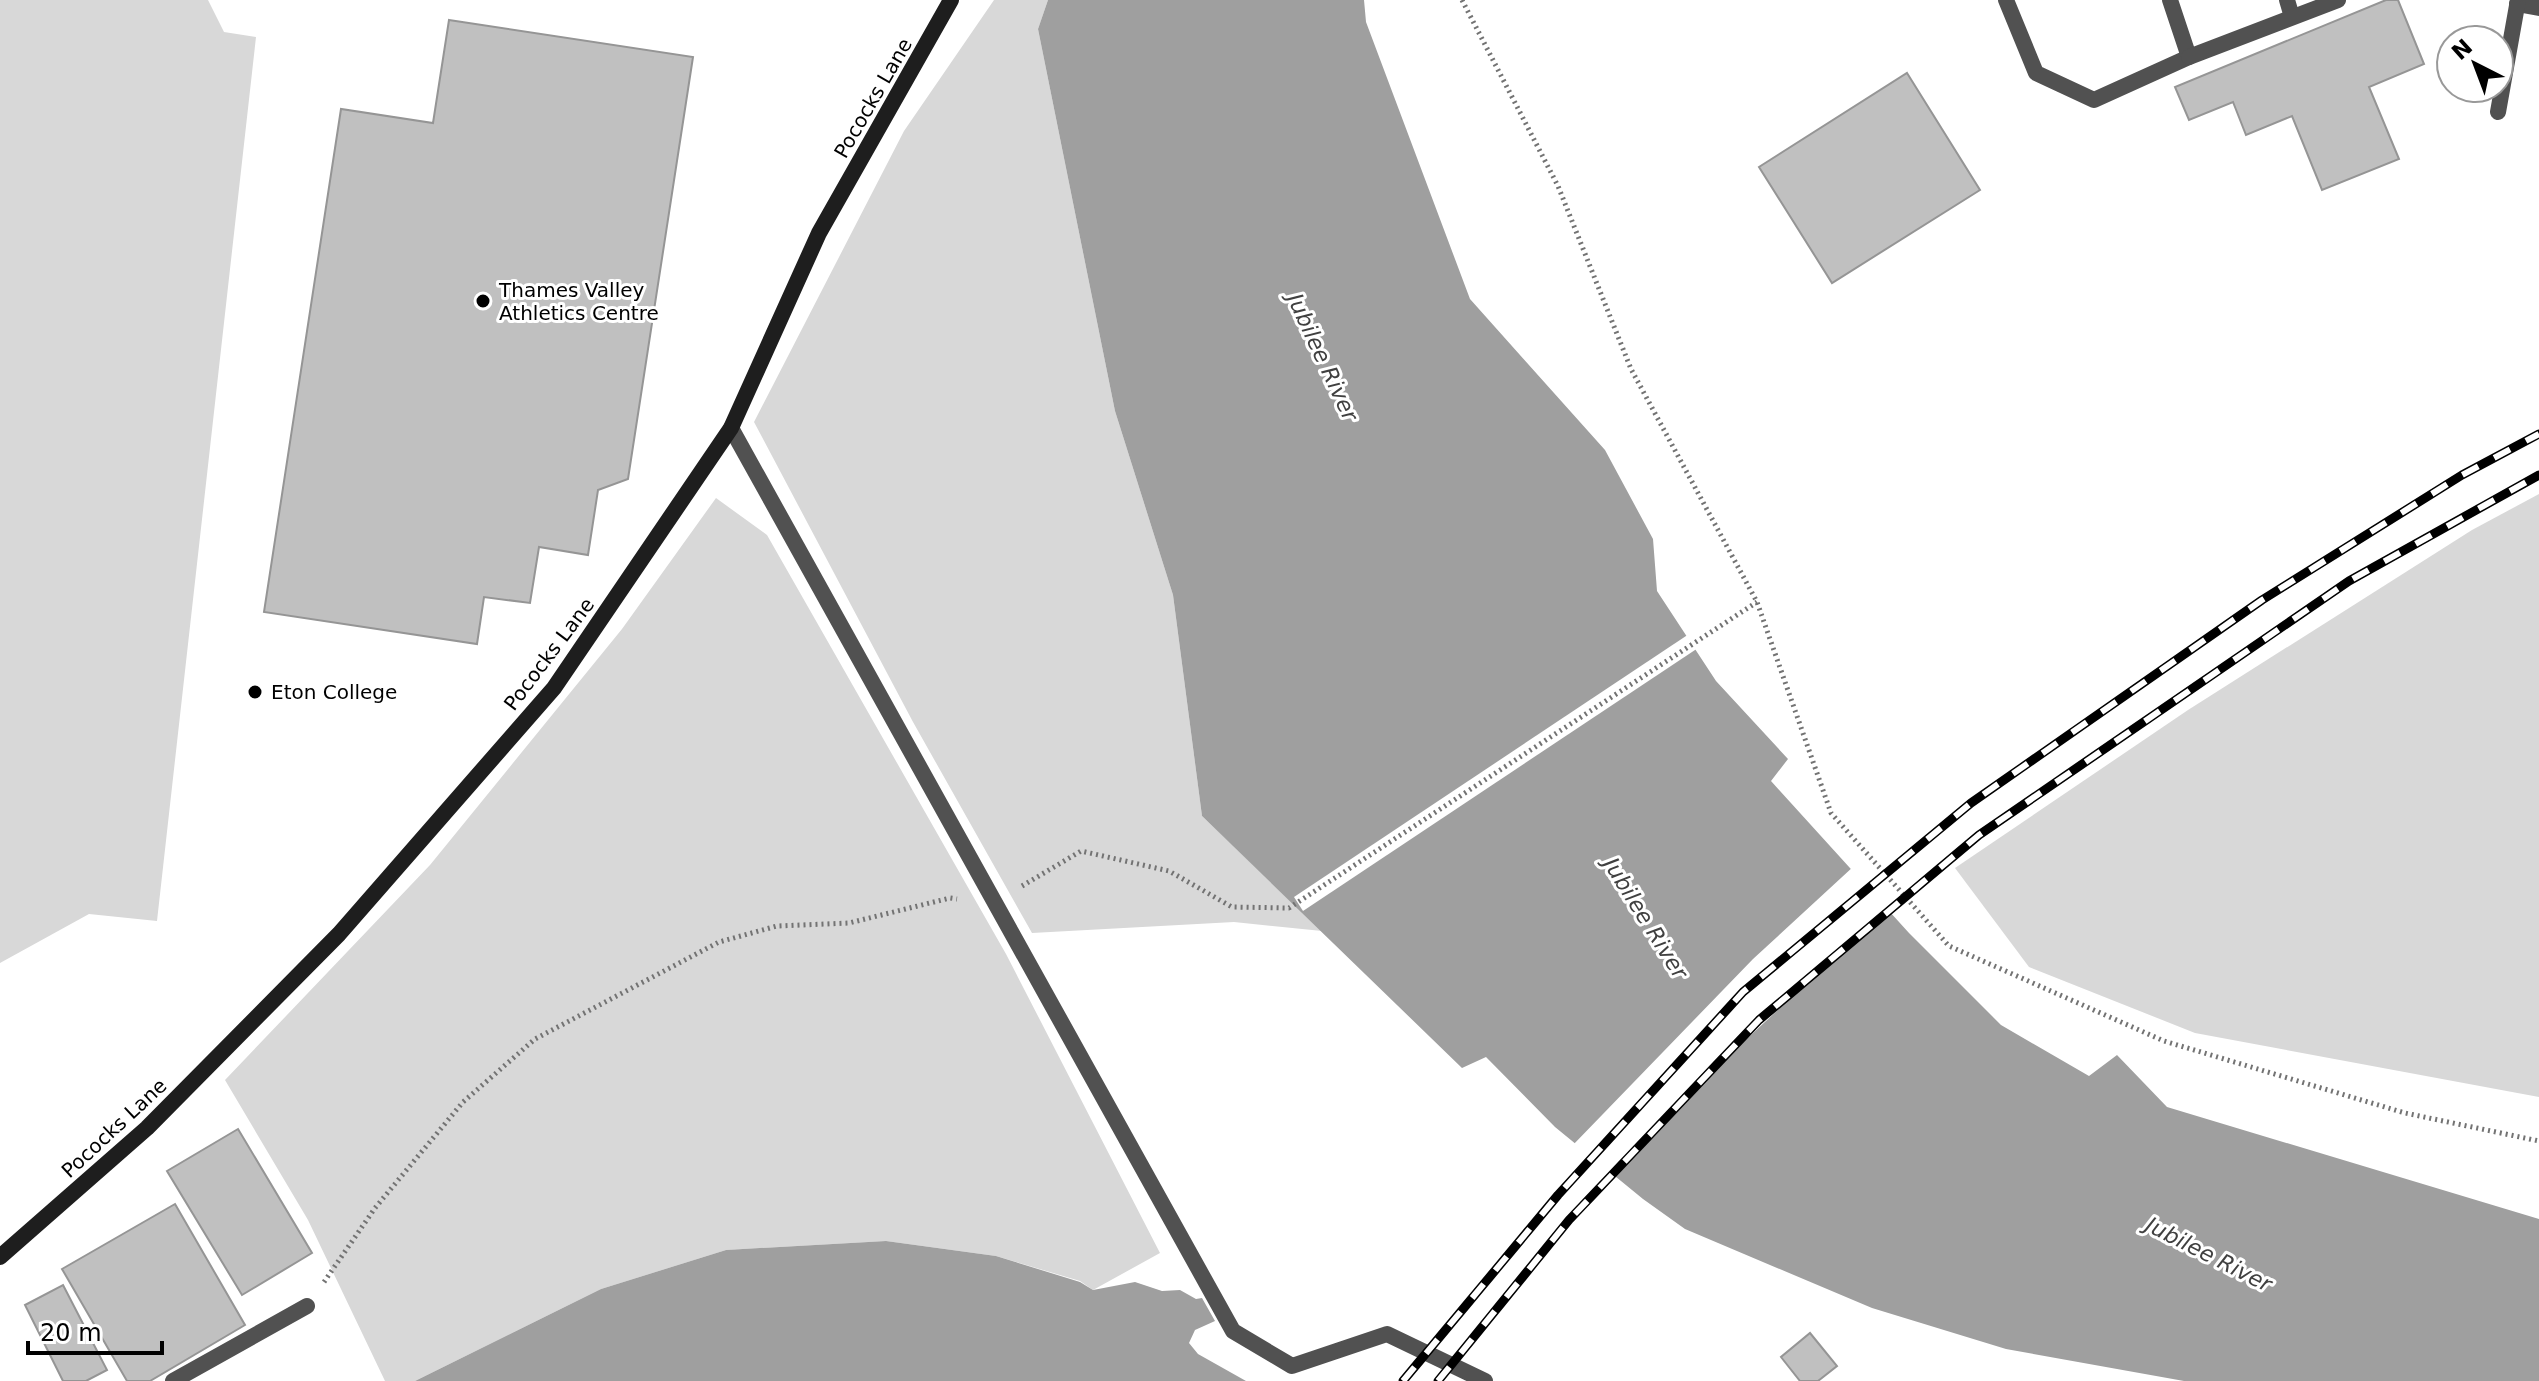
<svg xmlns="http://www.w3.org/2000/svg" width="2539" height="1381" font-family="'DejaVu Sans',sans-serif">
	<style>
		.green { fill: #d8d8d8 }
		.water { fill: #9f9f9f }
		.pier { fill: #fff }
		.building { fill: #c0c0c0; stroke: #959595; stroke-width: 2 }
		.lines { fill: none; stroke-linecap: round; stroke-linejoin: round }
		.path { stroke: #737373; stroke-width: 5; stroke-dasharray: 2 4; stroke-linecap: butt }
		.service { stroke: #515151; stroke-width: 16 }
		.secondary { stroke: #1e1e1e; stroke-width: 16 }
		.rail-casing { stroke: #000; stroke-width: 9 }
		.rail { stroke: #fff; stroke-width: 6; stroke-dasharray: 18; stroke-linecap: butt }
		.poi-dot { fill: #000; stroke: #fff; stroke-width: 3 }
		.labels { text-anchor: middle; stroke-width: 6; stroke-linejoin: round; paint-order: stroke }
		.street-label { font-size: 20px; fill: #000; stroke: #fff }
		.poi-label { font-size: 20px; fill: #000; stroke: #fff; text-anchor: start }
		.water-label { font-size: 22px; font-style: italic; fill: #404040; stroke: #fff }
	</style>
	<rect width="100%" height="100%" fill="#fff"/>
	<!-- green -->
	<g class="green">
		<polygon points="0,0 208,0 224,32 256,37 157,921 89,914 0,963"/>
		<polygon points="994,0 1048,0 1038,29 1115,411 1173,595 1202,816 1322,931 1234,922 1032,933 913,722 754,422 904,131"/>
		<polygon points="2539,494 2539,1097 2195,1033 2029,967 1955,868 2188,710 2472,530"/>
		<polygon points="716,498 767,535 1006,954 1160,1253 1093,1290 1080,1281 996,1256 886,1241 726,1250 601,1289 415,1381 385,1381 308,1220 225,1080 430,865 622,629"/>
	</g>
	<!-- water -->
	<g class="water">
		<polygon points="1048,0 1364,0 1366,22 1470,299 1605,450 1653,539 1657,591 1716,681 1788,759 1771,781 1909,933 2001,1025 2089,1076 2117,1055 2167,1107 2539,1219 2539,1381 2184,1381 2006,1349 1872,1308 1685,1229 1643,1199 1555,1127 1486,1057 1462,1068 1202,816 1173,595 1115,411 1038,29"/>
		<polygon points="886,1241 996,1256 1080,1282 1093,1290 1135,1282 1162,1291 1180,1290 1196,1299 1202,1298 1215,1321 1195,1330 1189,1343 1198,1354 1246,1381 415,1381 601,1289 726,1250"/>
	</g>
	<!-- pier -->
	<g class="pier">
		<polygon points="1689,634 1698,648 1303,911 1294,897"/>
		<polygon points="1854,866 1890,906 1710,1073 1612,1177 1572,1146 1753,959"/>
	</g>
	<!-- building -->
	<g class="building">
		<polygon points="2386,0 2398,0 2424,64 2369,87 2399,159 2322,190 2292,116 2246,135 2233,102 2189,120 2175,87"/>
		<polygon points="449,20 693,57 628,479 598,490 588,555 539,547 530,603 484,597 477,644 264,612 341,109 433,123"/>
		<polygon points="1907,73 1980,190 1832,283 1759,167"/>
		<polygon points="238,1129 312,1253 242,1295 167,1171"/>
		<polygon points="175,1204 245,1325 150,1381 127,1381 62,1269"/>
		<polygon points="63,1285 107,1370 86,1381 63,1381 25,1305"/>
		<polygon points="1810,1333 1837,1366 1818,1381 1800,1381 1781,1357"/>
	</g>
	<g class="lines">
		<!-- path -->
		<g class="path">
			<polyline points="1462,0 1558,186 1631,369 1757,602 1831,813 1949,946 2164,1041 2405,1113 2539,1141"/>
			<polyline points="1022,886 1081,851 1169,871 1232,907 1289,908 1757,602"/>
			<polyline points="324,1282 375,1208 463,1102 535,1039 719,942 777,926 849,923 950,898 957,899"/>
		</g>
		<!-- service -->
		<g class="service">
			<polyline points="2006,0 2036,73 2094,100 2189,57 2170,0"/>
			<polyline points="2287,0 2292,17"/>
			<polyline points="2517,4 2539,8"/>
			<polyline points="2189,57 2338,0"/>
			<polyline points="2498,112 2518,0"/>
			<polyline points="731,428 1233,1331 1292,1366 1387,1334 1485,1381"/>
			<polyline points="173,1381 307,1306"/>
		</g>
		<!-- secondary -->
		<polyline class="secondary" points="0,1257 147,1128 339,934 554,688 731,428 819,233 951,0"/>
		<!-- rail casing -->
		<g class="rail-casing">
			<g id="rail">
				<polyline points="1403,1381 1558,1195 1743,992 1971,803 2262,600 2462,475 2539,434"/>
				<polyline points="1438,1381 1569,1220 1759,1020 1979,835 2349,581 2539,475"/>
			</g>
		</g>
		<!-- rail -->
		<use href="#rail" class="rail"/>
	</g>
	<!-- markers -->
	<g class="poi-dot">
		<circle cx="483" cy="301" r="8"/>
		<circle cx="255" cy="692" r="8"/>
	</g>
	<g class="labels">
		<!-- street labels -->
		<g class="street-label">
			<text transform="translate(873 98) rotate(-60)" y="7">Pococks Lane</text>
			<text transform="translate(549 654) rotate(-53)" y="7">Pococks Lane</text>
			<text transform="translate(114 1128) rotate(-43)" y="7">Pococks Lane</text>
		</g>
		<!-- poi labels -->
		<g class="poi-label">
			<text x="499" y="297">Thames Valley<tspan x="499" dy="23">Athletics Centre</tspan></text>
			<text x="271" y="699">Eton College</text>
		</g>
		<!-- water labels -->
		<g class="water-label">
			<text transform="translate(1323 357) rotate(65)" y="8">Jubilee River</text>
			<text transform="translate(1646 918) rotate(58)" y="8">Jubilee River</text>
			<text transform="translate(2209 1254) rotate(27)" y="8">Jubilee River</text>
		</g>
	</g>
	<!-- north arrow -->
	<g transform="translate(2475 64) rotate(318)"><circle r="38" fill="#ffffff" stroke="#999999" stroke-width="2"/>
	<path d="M0-6L14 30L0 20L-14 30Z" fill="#000000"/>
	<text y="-12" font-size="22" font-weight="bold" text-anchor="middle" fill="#000000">N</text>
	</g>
	<!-- scale -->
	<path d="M28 1341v12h134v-12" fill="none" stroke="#000000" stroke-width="4"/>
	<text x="40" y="1341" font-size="24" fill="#000000" stroke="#ffffff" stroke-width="6" paint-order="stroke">20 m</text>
</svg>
